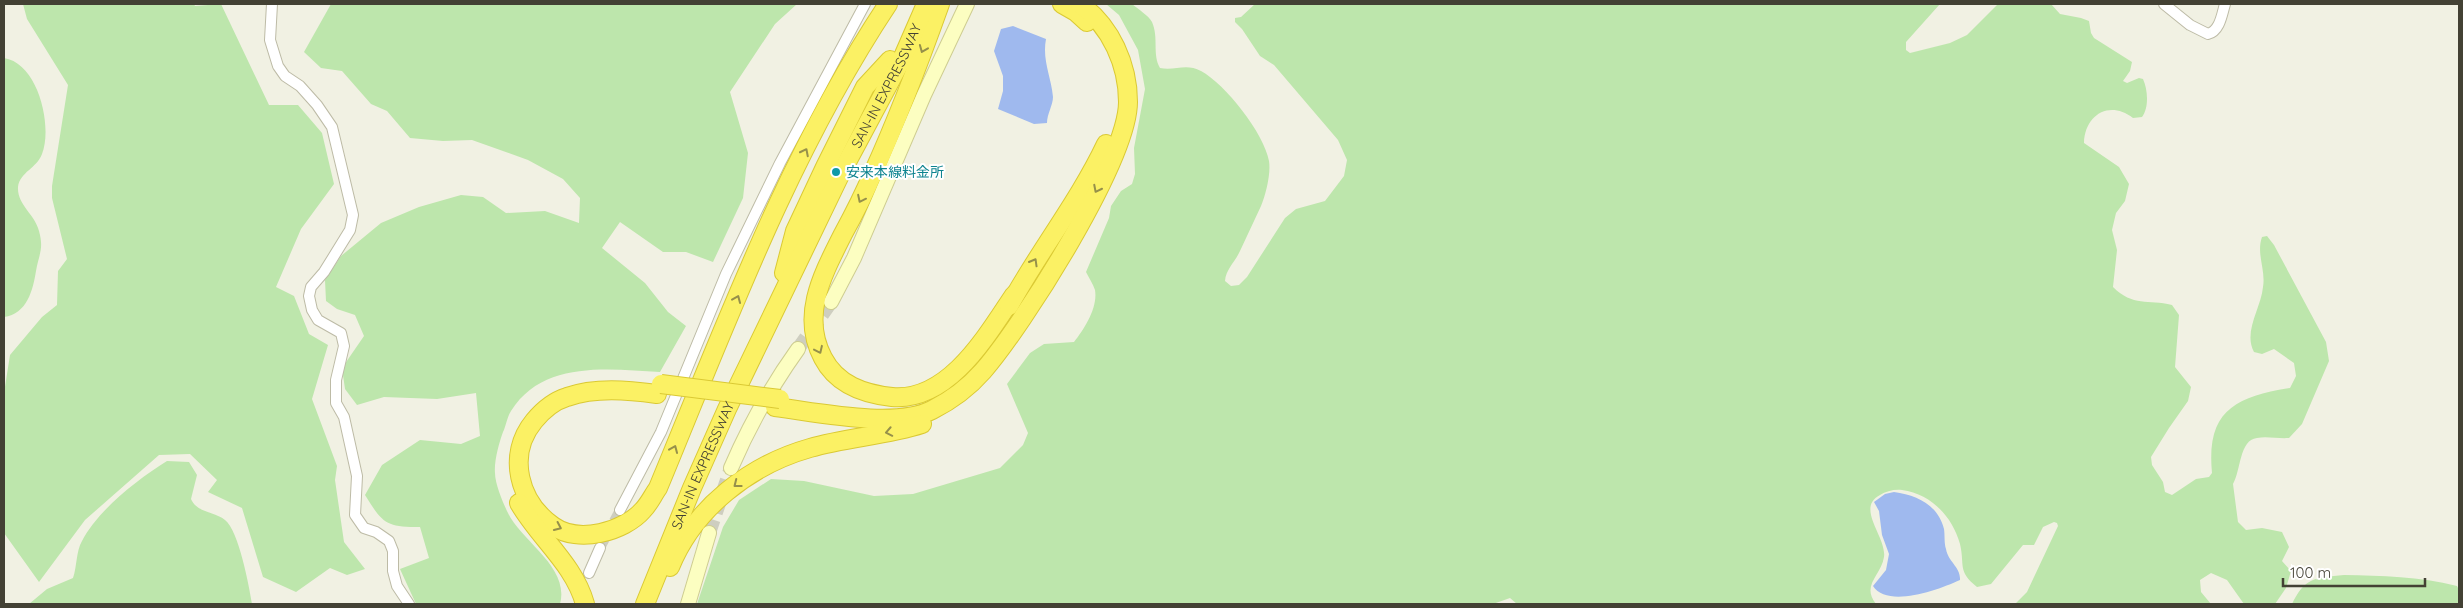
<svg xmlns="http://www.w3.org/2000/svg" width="2463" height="608" font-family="Quicksand,'Noto Sans JP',sans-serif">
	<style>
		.green { fill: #bde6ac }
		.water { fill: #9fb9ee }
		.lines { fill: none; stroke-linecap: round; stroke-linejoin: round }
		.minor-tunnel { stroke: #cecec0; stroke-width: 10; stroke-dasharray: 10 5; stroke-linecap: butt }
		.secondary-tunnel { stroke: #cecec0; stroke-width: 14; stroke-dasharray: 14 7; stroke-linecap: butt }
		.minor-casing { stroke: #bdbba6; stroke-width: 12 }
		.secondary-casing { stroke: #cecd91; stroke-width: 16 }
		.motorway-casing { stroke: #dac934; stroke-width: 20 }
		.minor { stroke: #fff; stroke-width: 10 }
		.secondary { stroke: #fcfec1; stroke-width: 14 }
		.motorway { stroke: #fbf164; stroke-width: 18 }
		.motorway-bridge-casing { stroke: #dac934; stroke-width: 20; stroke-linecap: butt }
		.motorway-bridge { stroke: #fbf164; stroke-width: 18 }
		.oneway { stroke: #96904a }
		.culture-dot { fill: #0f9aa8; stroke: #fff; stroke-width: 2 }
		.labels { text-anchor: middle; stroke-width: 4; stroke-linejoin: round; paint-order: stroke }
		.street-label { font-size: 14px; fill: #434134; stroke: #fff }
		.culture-label { font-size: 14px; fill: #0d838f; stroke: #fff; text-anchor: start }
	</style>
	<rect width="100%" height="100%" fill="#f1f1e3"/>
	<!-- green -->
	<g class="green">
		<polygon points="23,4 194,4 195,6 221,4 269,105 298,105 322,133 334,184 301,229 276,287 294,296 309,334 328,345 312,399 337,466 335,480 344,542 365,569 347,575 330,568 296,592 263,577 242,508 208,492 217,480 190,454 159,455 85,520 39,582 4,533 4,393 10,355 42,317 57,305 58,271 67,259 52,198 52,186 68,85 27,19"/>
		<path d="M331 4H797L775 24 730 92 748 153 743 198 713 262 686 252H663L620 222 602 248 645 283 668 312 686 326 660 372C608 369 543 360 511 411 507 417 506 426 503 432 499 443 494 461 495 473 495 484 503 503 508 513 522 542 570 567 560 604H416L400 569 429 558 420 527C386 527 383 524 365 495L382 465 420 440 461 444 480 436 476 393 437 399 384 397 357 405 345 389 342 368 364 336 355 315 337 309 326 301 325 280 341 256 381 223 419 207 461 195 483 197 506 213 545 211 579 223 580 198 563 179 528 160 472 140 443 141 410 138 387 111 371 104 342 71 321 68 304 52Z"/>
		<path d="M1106 4H1132C1138 9 1149 16 1152 22 1159 38 1152 54 1160 68 1175 71 1186 63 1201 71 1225 84 1264 133 1269 161 1271 173 1266 194 1261 206 1254 221 1247 236 1240 251 1235 262 1226 269 1225 281L1231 286 1239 285 1247 277 1285 218 1296 209 1325 201 1344 176 1347 160 1338 140 1274 65 1260 56 1242 29 1235 22V18L1241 17 1255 4H1940L1906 42V50L1910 53 1950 43 1967 35 1998 4H2051L2060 14 2081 18 2089 21 2091 33 2094 38 2132 62 2130 71 2123 81 2127 83 2139 78 2143 79C2148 90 2149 108 2142 117L2133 118C2110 100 2085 114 2084 143L2119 167 2129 184 2125 201 2116 213 2112 230 2117 250 2113 287C2133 307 2148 299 2172 305L2179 315 2175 367 2191 387 2188 401 2169 428 2151 457 2152 465 2163 482 2165 492 2172 495 2196 479 2209 477 2212 473C2206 411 2235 397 2290 388L2296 376 2294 363 2274 349 2262 354 2254 352C2243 332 2261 308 2263 287 2266 270 2256 254 2262 237L2267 236 2274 245 2326 342 2329 361 2302 424 2289 438C2279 439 2267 436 2257 438 2239 440 2241 471 2233 484L2238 522 2246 530 2262 528 2282 532 2289 547 2282 561 2291 571 2286 588 2275 604H2244L2227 580 2211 573 2200 580 2201 592 2211 604H2015L2027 592 2058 526 2057 523 2054 522 2043 527 2034 545H2023L1991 584 1977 587C1957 571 1965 565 1960 544 1952 516 1931 494 1902 490 1895 489 1886 491 1880 495 1855 508 1887 537 1884 557 1881 576 1861 585 1876 604H1517L1510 598 1493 604H697L723 527 739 500 771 479 804 481 874 496 913 494 1000 468 1023 445 1028 433 1007 384 1030 353 1044 344 1074 342C1084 329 1098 308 1095 290 1093 284 1089 278 1086 272L1109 218 1111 206 1121 191 1132 184 1135 174 1134 148 1145 89 1138 50 1119 15Z"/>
		<path d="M4 58C38 63 53 126 42 154 37 168 20 172 18 187 17 205 35 214 39 231 44 249 39 254 36 271 33 290 27 314 4 317Z"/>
		<path d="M167 461 189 462 197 475 191 499C197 513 214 511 225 520 239 531 249 586 252 604H29L47 589 73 578C77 567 76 551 82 541 98 510 138 479 167 461Z"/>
		<path d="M2344 575C2382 576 2419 576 2457 586L2459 590V604H2292C2305 577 2315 578 2344 575Z"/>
	</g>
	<!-- water -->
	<g class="water">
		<path d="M1013 26 1046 39C1042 60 1051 76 1053 97 1053 105 1047 114 1047 123L1034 124 998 109 1003 91V76L994 51 1001 29Z"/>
		<path d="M1894 492C1917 495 1938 505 1944 529 1945 536 1944 543 1946 549 1948 562 1961 567 1960 580 1936 591 1887 608 1873 586L1886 570 1889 554 1882 535 1879 511 1874 502 1885 494Z"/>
	</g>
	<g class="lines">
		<!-- minor-tunnel -->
		<polyline class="minor-tunnel" points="600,548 620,510"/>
		<!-- secondary-tunnel -->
		<g class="secondary-tunnel">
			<polyline points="798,349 831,302"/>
			<polyline points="709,533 731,468"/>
		</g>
		<!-- minor casing -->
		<g class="minor-casing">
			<g id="minor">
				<polyline points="272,4 270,40 278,66 285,76 300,86 317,105 332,127 353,215 350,230 324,272 311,287 309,296 312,310 318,320 341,333 344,346 336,380 336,403 344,417 357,476 355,515 364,528 376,532 389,541 393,551 393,571 397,586 409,604"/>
				<path d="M2164 4 2190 25 2208 34C2220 31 2222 14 2225 4"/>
				<polyline points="620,510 661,432 726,274 780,163 865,4"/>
				<polyline points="589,573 600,548"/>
			</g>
		</g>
		<!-- secondary casing -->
		<g class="secondary-casing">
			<g id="secondary">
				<polyline points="831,302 854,258 924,95 967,4"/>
				<path d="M731 468C750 424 770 388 798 349"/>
				<polyline points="688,604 709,533"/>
			</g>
		</g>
		<!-- motorway casing -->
		<g class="motorway-casing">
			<g id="motorway">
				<path d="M940 4C920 60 898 118 873 173 864 194 854 214 843 234 823 274 800 315 823 358 837 385 864 394 892 397 949 402 987 335 1014 295"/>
				<polyline points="1062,4 1076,12 1087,22"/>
				<polyline points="784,273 795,231 825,167 865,87 890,60"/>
				<path d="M1009 306C1039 251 1079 201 1106 144"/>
				<path d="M657 394C628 390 595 387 567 397 554 401 543 410 534 421 506 455 519 502 553 526 578 544 624 532 643 510 649 504 653 495 658 488 726 324 789 153 888 4"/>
				<path d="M775 407C816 412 895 429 932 410 952 400 969 387 983 371 1023 325 1128 160 1128 102 1128 65 1111 26 1080 4"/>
				<path d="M519 503C539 538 574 564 585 604"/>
				<path d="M670 567C694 508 750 465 810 448 847 437 885 436 922 424"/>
				<path id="s1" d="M645 604 692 488 727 409 840 175 902 59 926 4"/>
			</g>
		</g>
		<!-- minor -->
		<use href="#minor" class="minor"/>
		<!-- secondary -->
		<use href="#secondary" class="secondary"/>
		<!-- motorway -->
		<use href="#motorway" class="motorway"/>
		<!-- motorway-bridge casing -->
		<g class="motorway-bridge-casing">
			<polyline id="motorway-bridge" points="661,384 780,399"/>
		</g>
		<!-- motorway-bridge -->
		<use href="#motorway-bridge" class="motorway-bridge"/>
	</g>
	<!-- one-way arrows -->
	<defs><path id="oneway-chevron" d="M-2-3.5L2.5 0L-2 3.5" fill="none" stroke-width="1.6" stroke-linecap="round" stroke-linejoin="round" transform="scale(1.25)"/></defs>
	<g class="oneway">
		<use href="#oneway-chevron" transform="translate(923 49) rotate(112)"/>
		<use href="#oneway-chevron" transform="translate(805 152) rotate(-63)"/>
		<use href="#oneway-chevron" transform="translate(1097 189) rotate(117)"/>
		<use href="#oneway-chevron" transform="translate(861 199) rotate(116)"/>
		<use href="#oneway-chevron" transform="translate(1034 262) rotate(-60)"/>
		<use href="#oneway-chevron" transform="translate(737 299) rotate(-67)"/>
		<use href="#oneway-chevron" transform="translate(819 350) rotate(65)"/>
		<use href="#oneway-chevron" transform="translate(889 432) rotate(169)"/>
		<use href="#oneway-chevron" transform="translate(674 449) rotate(-67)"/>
		<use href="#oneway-chevron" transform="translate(737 484) rotate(142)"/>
		<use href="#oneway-chevron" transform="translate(558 527) rotate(25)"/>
	</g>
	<!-- markers -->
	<circle class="culture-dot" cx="836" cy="172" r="5"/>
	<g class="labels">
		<!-- street labels -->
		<g class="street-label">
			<text dy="5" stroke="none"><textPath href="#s1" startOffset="572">SAN-IN EXPRESSWAY</textPath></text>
			<text dy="5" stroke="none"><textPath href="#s1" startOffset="150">SAN-IN EXPRESSWAY</textPath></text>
		</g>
		<!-- culture labels -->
		<g class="culture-label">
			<text x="846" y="177">安来本線料金所</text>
		</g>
	</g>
	<!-- border -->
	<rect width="2463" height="608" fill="none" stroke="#434134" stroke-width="10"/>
	<!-- scale -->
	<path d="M2283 578v8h142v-8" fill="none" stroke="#434134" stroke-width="2.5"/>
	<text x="2290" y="578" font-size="15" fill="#434134" stroke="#ffffff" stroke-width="4" paint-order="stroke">100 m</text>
</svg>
